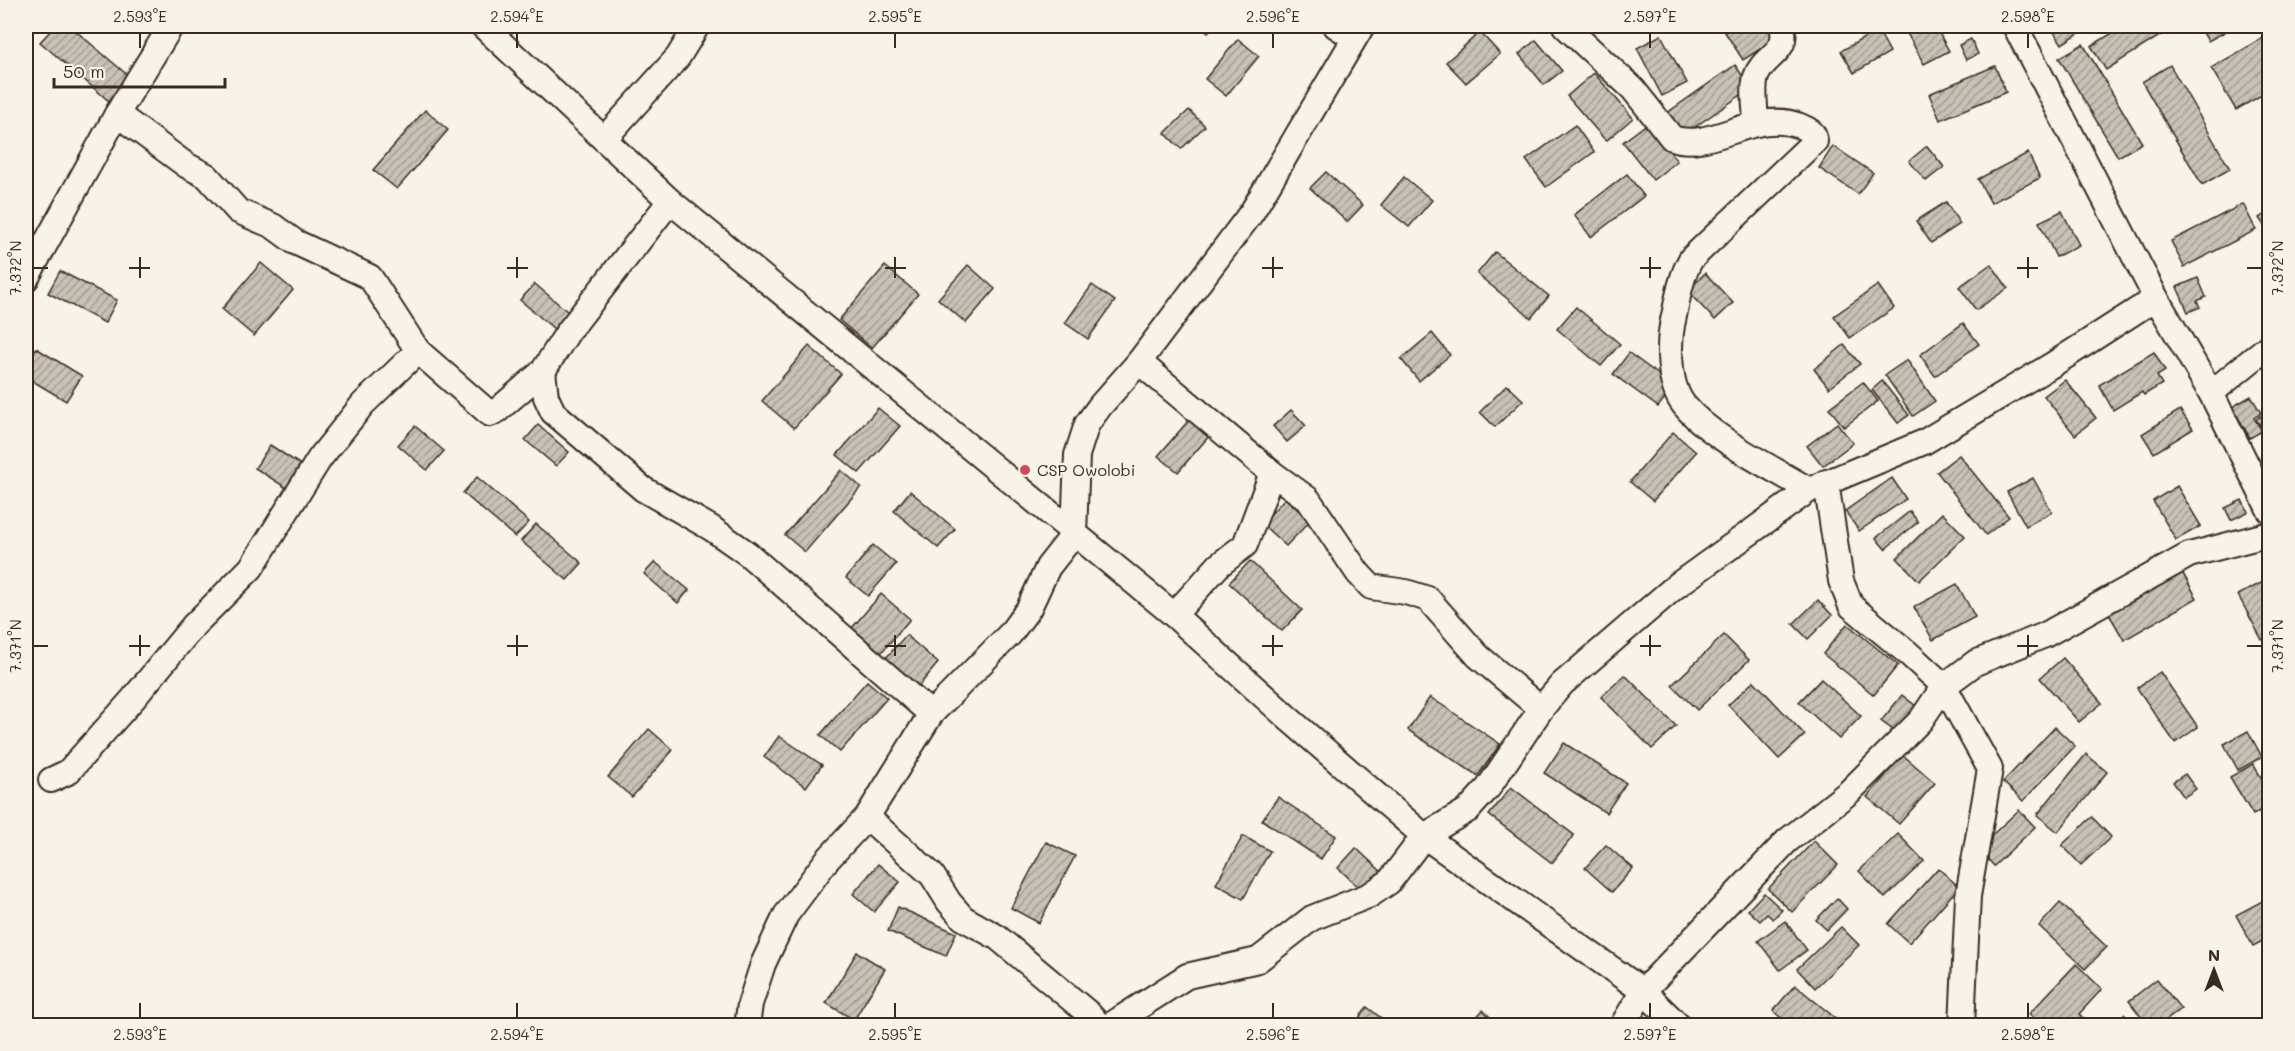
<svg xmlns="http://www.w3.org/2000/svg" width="2295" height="1051" font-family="Mali,sans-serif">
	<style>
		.building { fill: url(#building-hatch); stroke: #3b2a1e; stroke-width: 1.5 }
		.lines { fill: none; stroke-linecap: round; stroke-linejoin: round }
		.minor-casing { stroke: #3b2a1e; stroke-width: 28 }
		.minor { stroke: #f7f3e8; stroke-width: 24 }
		.ticks { fill: none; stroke: #3b2a1e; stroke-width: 2 }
		.poi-dot { fill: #d1495b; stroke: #f7f3e8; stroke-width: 2 }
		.labels { text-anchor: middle; stroke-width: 4.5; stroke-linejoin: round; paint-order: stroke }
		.poi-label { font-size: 16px; fill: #3b2a1e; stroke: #f7f3e8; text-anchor: start }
		.neatline { fill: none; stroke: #3b2a1e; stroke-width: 2 }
		.ticks-label { font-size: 15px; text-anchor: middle; fill: #3b2a1e }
	</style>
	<defs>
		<pattern id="building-hatch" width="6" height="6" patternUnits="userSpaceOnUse" patternTransform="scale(1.5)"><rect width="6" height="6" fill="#c8c1b6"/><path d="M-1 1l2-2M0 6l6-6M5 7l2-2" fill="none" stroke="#a49d93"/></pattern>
	</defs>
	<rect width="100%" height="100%" fill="#f7f3e8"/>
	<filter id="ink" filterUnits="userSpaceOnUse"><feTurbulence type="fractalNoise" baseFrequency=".0167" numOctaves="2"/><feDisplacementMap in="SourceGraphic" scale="12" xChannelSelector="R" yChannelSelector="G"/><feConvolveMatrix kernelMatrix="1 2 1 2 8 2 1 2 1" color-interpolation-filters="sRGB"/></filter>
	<g filter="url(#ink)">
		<!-- building -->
		<g class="building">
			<polygon points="55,26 70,26 131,78 110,102 40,42"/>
			<polygon points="1201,26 1214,26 1208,32"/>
			<polygon points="1721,26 1767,26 1776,39 1743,60"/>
			<polygon points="1903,26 1935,26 1949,51 1924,64"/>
			<polygon points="2050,26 2090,26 2062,44"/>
			<polygon points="2124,26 2155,26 2161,35 2106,70 2091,46"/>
			<polygon points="2199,26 2231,26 2232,28 2208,41"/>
			<polygon points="1878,30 1890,52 1854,73 1841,51"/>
			<polygon points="1480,32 1500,54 1466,83 1446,62"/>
			<polygon points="2270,34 2270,90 2236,110 2211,68"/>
			<polygon points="1661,35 1687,83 1662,96 1637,48"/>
			<polygon points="1238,39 1259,56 1226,96 1205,79"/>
			<polygon points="1971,39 1978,54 1966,60 1959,45"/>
			<polygon points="1536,40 1562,71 1544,85 1519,54"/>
			<polygon points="2083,44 2142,143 2118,157 2059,58"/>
			<polygon points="1735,65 1751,88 1683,135 1667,113"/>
			<polygon points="2170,65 2230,169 2202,185 2142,82"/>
			<polygon points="1995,66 2006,92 1940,120 1929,94"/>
			<polygon points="1594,73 1633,118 1606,141 1567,96"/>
			<polygon points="425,110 448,130 397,189 373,170"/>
			<polygon points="1189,110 1205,126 1181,149 1165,133"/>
			<polygon points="1648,123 1677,161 1653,180 1623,142"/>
			<polygon points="1575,125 1594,152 1546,187 1526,160"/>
			<polygon points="1833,146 1873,173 1858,194 1819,168"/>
			<polygon points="1927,146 1944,167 1926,181 1909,161"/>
			<polygon points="2028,153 2040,178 1991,203 1978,179"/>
			<polygon points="1326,172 1363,205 1347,222 1310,188"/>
			<polygon points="1627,174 1644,196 1591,237 1574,215"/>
			<polygon points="1404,177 1432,200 1409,227 1381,205"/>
			<polygon points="1946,202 1960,224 1931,243 1916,221"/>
			<polygon points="2243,204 2256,230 2184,267 2171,241"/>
			<polygon points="2062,211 2079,245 2056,257 2039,222"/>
			<polygon points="2270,211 2270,235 2259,218"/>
			<polygon points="1495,252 1549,296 1531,318 1477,274"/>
			<polygon points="261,263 293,290 254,336 222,309"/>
			<polygon points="1991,264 2008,288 1976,310 1959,287"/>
			<polygon points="968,265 995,289 966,323 938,299"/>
			<polygon points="885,266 918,294 872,348 839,320"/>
			<polygon points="60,271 117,300 105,323 48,293"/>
			<polygon points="1705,273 1733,303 1715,320 1687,291"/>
			<polygon points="2198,278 2206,297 2197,301 2200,307 2188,312 2177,287"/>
			<polygon points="535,284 574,317 560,334 520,300"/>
			<polygon points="1092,285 1115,301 1088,339 1065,323"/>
			<polygon points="1878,285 1894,308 1850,338 1834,316"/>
			<polygon points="1576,307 1620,344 1601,366 1557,329"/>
			<polygon points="1963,323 1979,344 1935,376 1920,355"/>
			<polygon points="1432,333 1450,355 1419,381 1401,359"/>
			<polygon points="1844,345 1860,364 1829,388 1814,369"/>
			<polygon points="809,346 841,374 794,428 762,401"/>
			<polygon points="36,348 82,376 66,401 26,377 26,365"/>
			<polygon points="2154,352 2165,371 2157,376 2162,384 2144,395 2142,392 2113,410 2099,385"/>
			<polygon points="1629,353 1674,386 1658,407 1613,374"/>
			<polygon points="1907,360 1935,401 1913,416 1885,375"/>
			<polygon points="2065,380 2096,418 2075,435 2044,396"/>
			<polygon points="1882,381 1909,415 1898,423 1872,390"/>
			<polygon points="1863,382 1878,401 1844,427 1829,408"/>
			<polygon points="1507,385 1523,400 1495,427 1480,412"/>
			<polygon points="2251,396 2261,413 2254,418 2262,431 2250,438 2232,407"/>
			<polygon points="878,408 900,426 859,473 837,455"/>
			<polygon points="1291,410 1306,426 1287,442 1273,426"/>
			<polygon points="2180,410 2193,429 2154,453 2142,434"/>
			<polygon points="2260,416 2267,426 2263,429 2256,420"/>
			<polygon points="1189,420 1209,436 1178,472 1158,456"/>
			<polygon points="1837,423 1853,443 1823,466 1807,446"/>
			<polygon points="538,425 569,452 556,466 525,440"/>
			<polygon points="415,426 444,451 427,470 398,445"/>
			<polygon points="1673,432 1696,452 1653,501 1630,482"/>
			<polygon points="270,445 310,471 296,494 255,468"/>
			<polygon points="1959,455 2009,517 1986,535 1937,472"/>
			<polygon points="841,470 861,487 805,552 785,535"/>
			<polygon points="477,477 529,522 515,537 463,493"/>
			<polygon points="1892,478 1906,499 1859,531 1845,511"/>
			<polygon points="2033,478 2052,512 2026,526 2007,492"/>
			<polygon points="2177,486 2201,526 2176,540 2153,501"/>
			<polygon points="910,491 955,529 938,548 894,511"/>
			<polygon points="1285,498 1310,521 1286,546 1262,524"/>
			<polygon points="2242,500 2248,512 2231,520 2225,508"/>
			<polygon points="1910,511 1918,522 1885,549 1876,538"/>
			<polygon points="1942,513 1965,536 1919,581 1897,558"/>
			<polygon points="536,524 582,563 567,580 521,541"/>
			<polygon points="873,545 896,564 868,596 846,578"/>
			<polygon points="1250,561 1302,610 1282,631 1229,583"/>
			<polygon points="655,562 689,590 678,603 644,574"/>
			<polygon points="2179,567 2197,598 2124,640 2106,609"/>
			<polygon points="2263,582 2270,594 2270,635 2262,640 2238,595"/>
			<polygon points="1957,584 1975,617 1933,640 1914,607"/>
			<polygon points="881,594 910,619 881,653 852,628"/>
			<polygon points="1818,600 1832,615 1808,639 1793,624"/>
			<polygon points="1847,624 1898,665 1874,695 1823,654"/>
			<polygon points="906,635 938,663 919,686 886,658"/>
			<polygon points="1724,635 1749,660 1697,710 1672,685"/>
			<polygon points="2063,658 2102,703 2079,722 2040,678"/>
			<polygon points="2160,672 2198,727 2175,743 2137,688"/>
			<polygon points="1625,675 1676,726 1652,749 1601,697"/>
			<polygon points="1821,679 1861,716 1839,739 1799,702"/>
			<polygon points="867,681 887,698 840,752 820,735"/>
			<polygon points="1754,681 1805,735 1779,759 1728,705"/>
			<polygon points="1902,695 1917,707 1897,733 1881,721"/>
			<polygon points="1430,697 1500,744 1478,776 1408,730"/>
			<polygon points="2055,727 2075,746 2023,801 2003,782"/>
			<polygon points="649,729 673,750 632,797 608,777"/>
			<polygon points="2248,731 2262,757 2238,770 2224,744"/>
			<polygon points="779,736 822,765 806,787 764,757"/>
			<polygon points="1564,743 1626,783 1606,813 1544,773"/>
			<polygon points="2086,754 2107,772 2058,832 2037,815"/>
			<polygon points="1903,755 1935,783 1899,824 1867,797"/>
			<polygon points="2253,764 2270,792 2270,805 2253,815 2230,777"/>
			<polygon points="2185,774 2196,789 2184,797 2173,782"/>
			<polygon points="1511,787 1574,835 1552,863 1489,815"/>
			<polygon points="1278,797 1336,836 1321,859 1262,820"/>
			<polygon points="2019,810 2035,827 1994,866 1978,848"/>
			<polygon points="2092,817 2111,837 2081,865 2062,845"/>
			<polygon points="1898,834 1924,861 1885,898 1859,871"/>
			<polygon points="1243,836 1270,851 1243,899 1216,884"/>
			<polygon points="1814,841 1838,865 1792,912 1768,889"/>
			<polygon points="1046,842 1075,856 1039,923 1011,908"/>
			<polygon points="1606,845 1633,868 1612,892 1585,868"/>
			<polygon points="1356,848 1384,874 1366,894 1338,868"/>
			<polygon points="878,864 900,882 874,912 853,894"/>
			<polygon points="1938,868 1959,887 1909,943 1888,924"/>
			<polygon points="1764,893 1782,910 1773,919 1767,914 1760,921 1748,910"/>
			<polygon points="2270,897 2270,937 2253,946 2236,915"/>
			<polygon points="1837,898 1847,909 1827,930 1816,920"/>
			<polygon points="2060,903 2107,947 2085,969 2039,926"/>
			<polygon points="898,907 956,933 946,956 888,931"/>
			<polygon points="1785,921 1807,950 1780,970 1758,941"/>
			<polygon points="1841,927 1859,945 1815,988 1797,969"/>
			<polygon points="857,952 885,969 854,1020 826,1003"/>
			<polygon points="2076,964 2102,989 2079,1014 2092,1026 2042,1026 2029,1014"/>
			<polygon points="2157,979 2181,1009 2159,1026 2148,1026 2129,1001"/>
			<polygon points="1795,985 1845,1026 1791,1026 1773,1011"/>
			<polygon points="1367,1007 1389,1024 1388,1026 1353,1026"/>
			<polygon points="1483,1010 1499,1026 1468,1026"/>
			<polygon points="2124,1014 2135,1026 2111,1026"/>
		</g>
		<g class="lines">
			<!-- minor casing -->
			<g class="minor-casing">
				<g id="minor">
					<polyline points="483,26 670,201 1174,615 1289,719 1424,836 1643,991 1679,1026"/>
					<polyline points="1336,26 1353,37"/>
					<path d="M1565 26 1633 89 1672 138C1712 152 1755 108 1800 126 1808 130 1814 131 1815 141L1691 259C1681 277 1678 296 1674 316 1668 340 1667 384 1684 405 1712 439 1771 467 1809 490"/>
					<polyline points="2015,26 2156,298 2211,393 2270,511"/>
					<polyline points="117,114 186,165 207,176 238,211 273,226 295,242 370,277 418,351 490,414 498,410 543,371 546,397 553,412 643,489 711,528 748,554 931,714"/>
					<path d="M1756 124C1756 110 1752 90 1756 77 1763 55 1790 53 1782 26"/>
					<polyline points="605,138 678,57 697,26"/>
					<polyline points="26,279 117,114 171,26"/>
					<polyline points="1139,362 1272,473 1308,499 1358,573 1371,587 1406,592 1428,599 1478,656 1541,709"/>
					<polyline points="543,371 568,332 670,201"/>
					<polyline points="2211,393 2270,345"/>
					<polyline points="1826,482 1841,581 1851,606 1909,654 1944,686 1990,769 1968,896 1962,1026"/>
					<polyline points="1174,615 1219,565 1245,545 1272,473"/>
					<polyline points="51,780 68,772 133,699 194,625 251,568 320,458 363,404 418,351"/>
					<polyline points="867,817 932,875 949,902 963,918 997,937 1088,1013 1100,1026"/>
					<polyline points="747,1026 750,1004 763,964 786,915 827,860 867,817 931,714 1010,634 1029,608 1048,567 1074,534 1077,455 1087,424 1100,406 1139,362 1252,212 1362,26"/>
					<polyline points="1109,1026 1187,976 1258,960 1312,918 1370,895 1389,882 1424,836 1468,810 1488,788 1541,709 1562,684 1676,586 1809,490 1924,442 2052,365 2156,298"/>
					<polyline points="1622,1026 1643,991 1787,841 1849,792 1921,720 1944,686 1975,663 2045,635 2189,555 2270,534"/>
				</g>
			</g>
			<!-- minor -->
			<use href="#minor" class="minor"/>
		</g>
	</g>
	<!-- ticks -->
	<path class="ticks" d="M140 33V48M517 33V48M895 33V48M1273 33V48M1650 33V48M2028 33V48M140 257V278M517 257V278M895 257V278M1273 257V278M1650 257V278M2028 257V278M33 268H48M129 268H150M507 268H528M885 268H906M1262 268H1283M1640 268H1661M2017 268H2038M2247 268H2262M140 635V656M517 635V656M895 635V656M1273 635V656M1650 635V656M2028 635V656M33 646H48M129 646H150M507 646H528M885 646H906M1262 646H1283M1640 646H1661M2017 646H2038M2247 646H2262M140 1003V1018M517 1003V1018M895 1003V1018M1273 1003V1018M1650 1003V1018M2028 1003V1018"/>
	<!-- markers -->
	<circle class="poi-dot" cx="1025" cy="470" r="6"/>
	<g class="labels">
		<!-- poi labels -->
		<g class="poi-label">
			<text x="1037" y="476">CSP Owolobi</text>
		</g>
	</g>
	<!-- margin -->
	<rect width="2295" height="1051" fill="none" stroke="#f7f3e8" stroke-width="66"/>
	<!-- north arrow -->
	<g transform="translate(2214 970)" stroke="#f7f3e8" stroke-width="4.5" paint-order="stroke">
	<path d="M0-4.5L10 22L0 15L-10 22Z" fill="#3b2a1e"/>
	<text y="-9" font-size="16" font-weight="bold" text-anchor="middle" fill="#3b2a1e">N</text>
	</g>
	<!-- scale -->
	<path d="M54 78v9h171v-9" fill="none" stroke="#3b2a1e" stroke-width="3"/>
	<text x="63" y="78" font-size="18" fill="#3b2a1e" stroke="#f7f3e8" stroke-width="4.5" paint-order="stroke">50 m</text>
	<rect x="33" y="33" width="2229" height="985" class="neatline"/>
	<g class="ticks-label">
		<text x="140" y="22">2.593°E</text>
		<text x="517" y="22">2.594°E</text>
		<text x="895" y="22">2.595°E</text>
		<text x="1273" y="22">2.596°E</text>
		<text x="1650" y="22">2.597°E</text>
		<text x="2028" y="22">2.598°E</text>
		<text transform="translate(16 268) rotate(-90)" y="5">7.372°N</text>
		<text transform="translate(2278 268) rotate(-90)" y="5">7.372°N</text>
		<text transform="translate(16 646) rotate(-90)" y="5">7.371°N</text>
		<text transform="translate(2278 646) rotate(-90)" y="5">7.371°N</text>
		<text x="140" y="1040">2.593°E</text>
		<text x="517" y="1040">2.594°E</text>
		<text x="895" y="1040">2.595°E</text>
		<text x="1273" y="1040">2.596°E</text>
		<text x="1650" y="1040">2.597°E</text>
		<text x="2028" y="1040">2.598°E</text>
	</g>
</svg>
